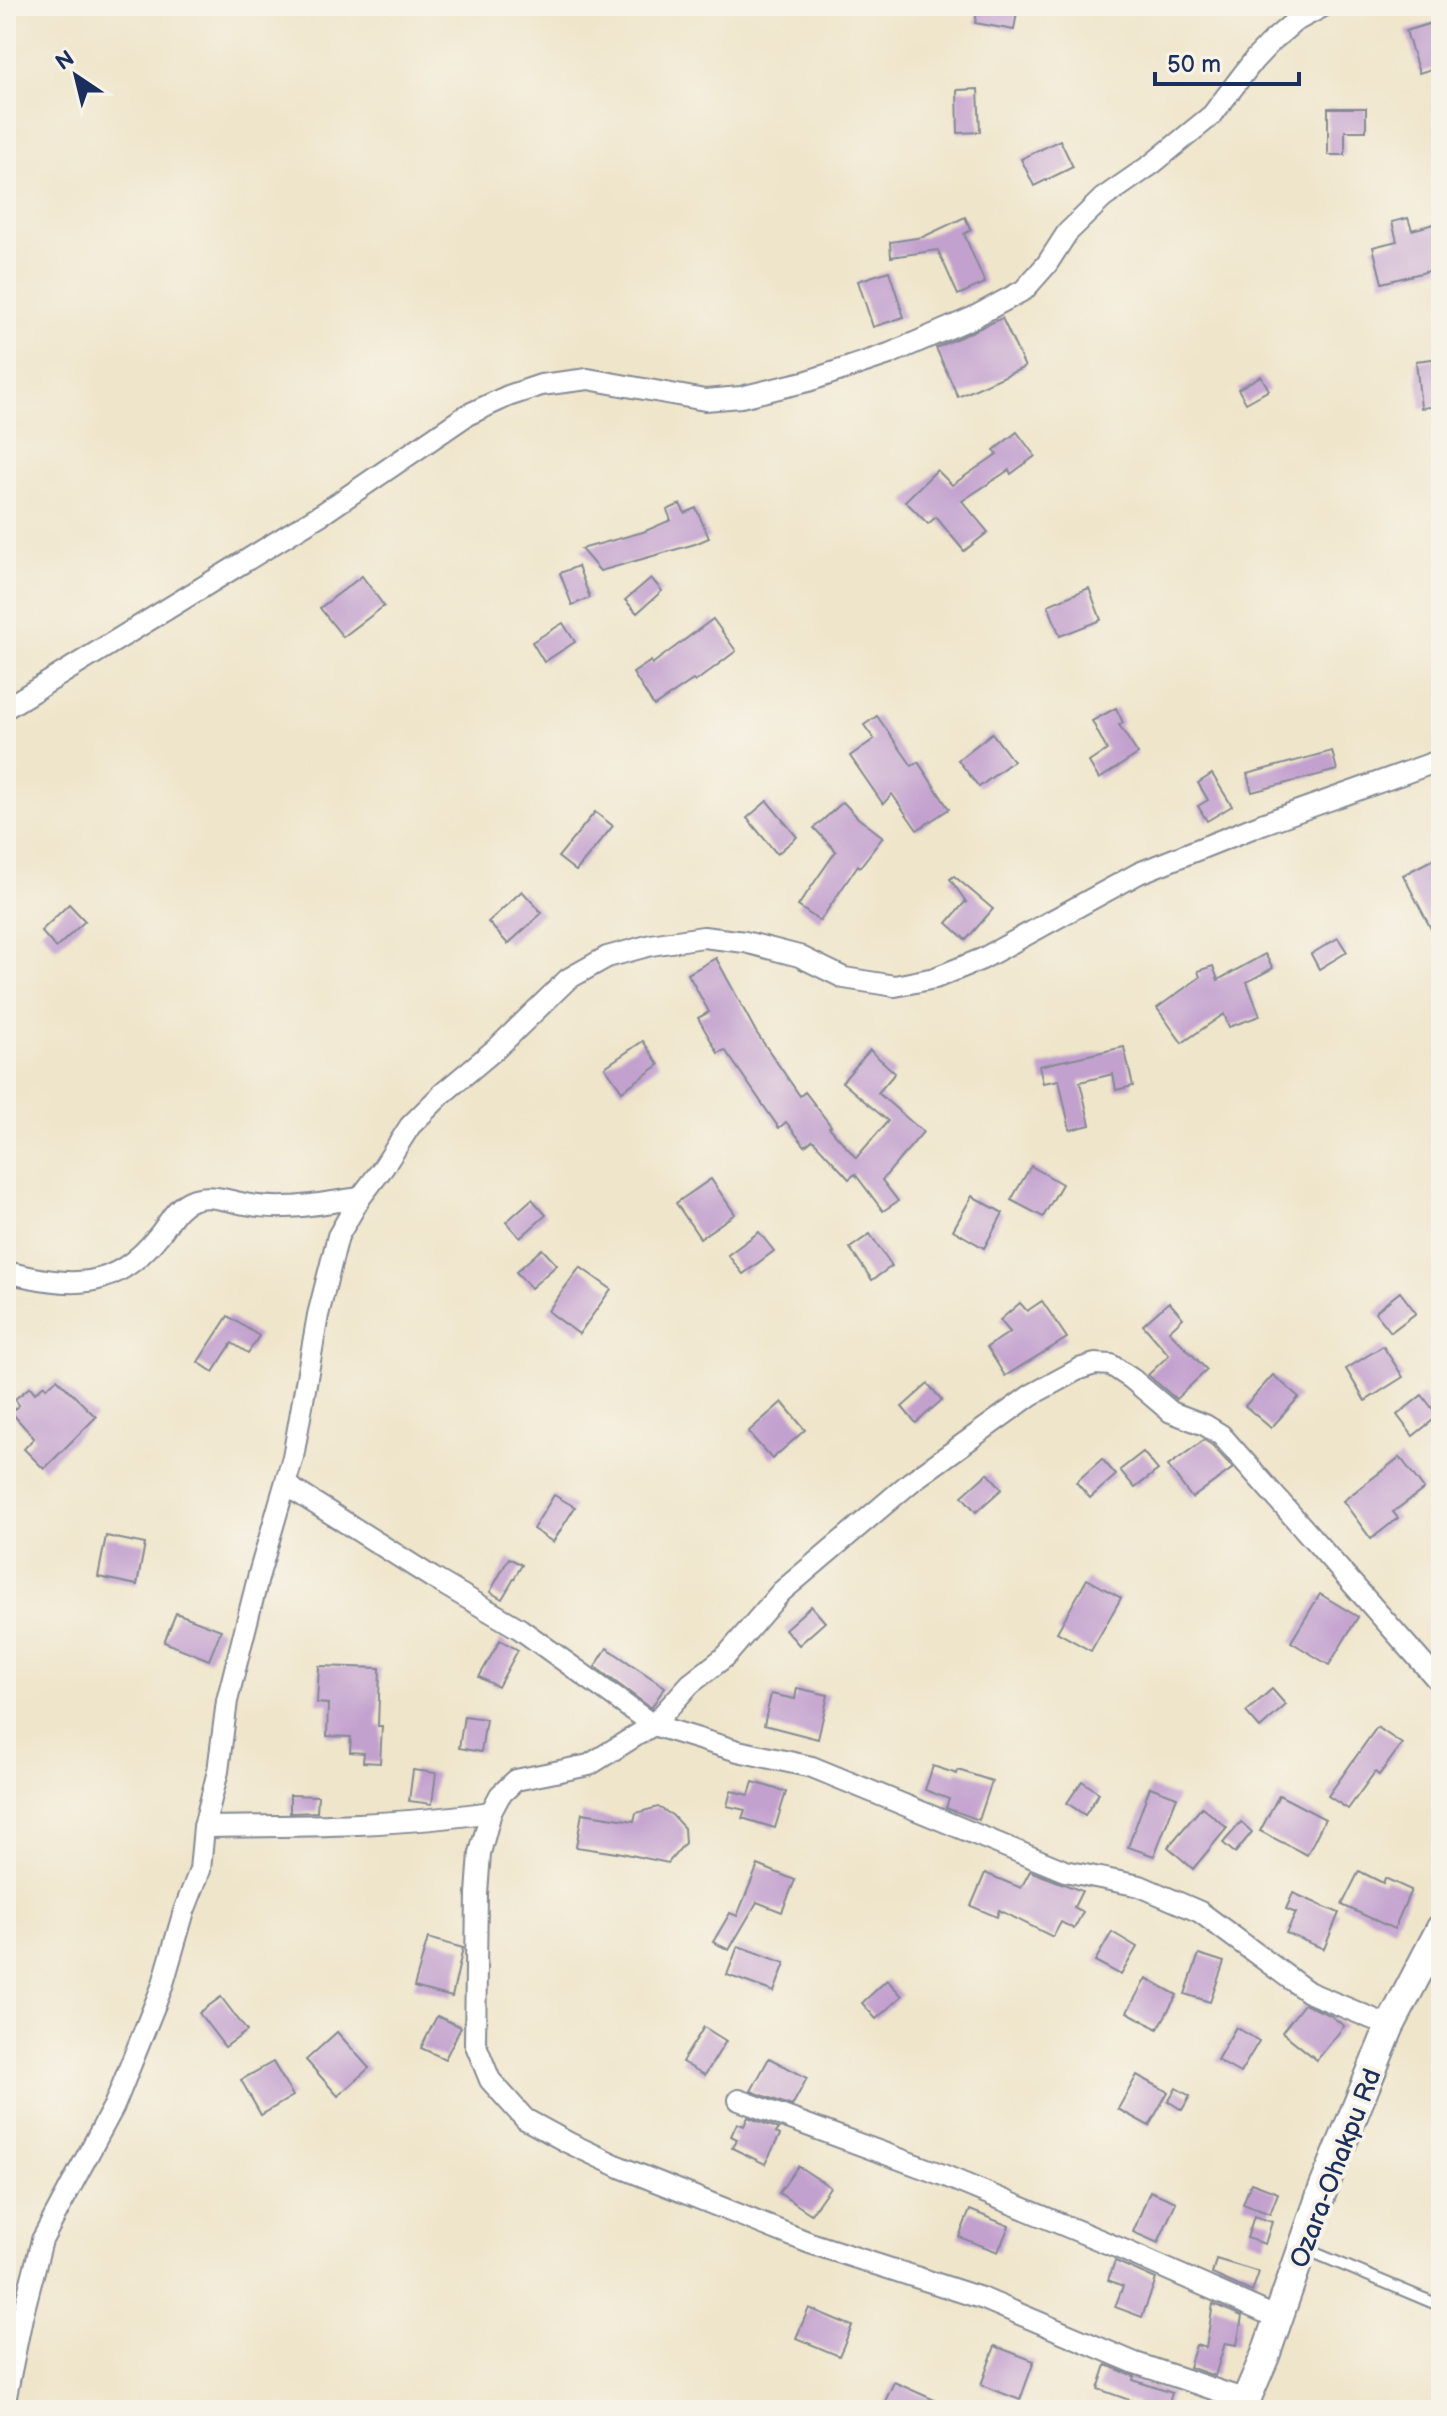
<svg xmlns="http://www.w3.org/2000/svg" width="1447" height="2416" font-family="'Balsamiq Sans',sans-serif">
	<style>
		.building { fill: #c3a1cf }
		.lines { fill: none; stroke-linecap: round; stroke-linejoin: round }
		.lane-casing { stroke: #858a94; stroke-width: 14 }
		.street-casing { stroke: #858a94; stroke-width: 24 }
		.secondary-casing { stroke: #858a94; stroke-width: 32 }
		.lane { stroke: #fff; stroke-width: 10 }
		.street { stroke: #fff; stroke-width: 20 }
		.secondary { stroke: #fff; stroke-width: 28 }
		.labels { text-anchor: middle; stroke-width: 8; stroke-linejoin: round; paint-order: stroke }
		.street-label { font-size: 26px; fill: #1b2f5e; stroke: #f7f3e8 }
	</style>
	<rect width="100%" height="100%" fill="#f7f3e8"/>
	<filter id="ink" filterUnits="userSpaceOnUse"><feTurbulence type="fractalNoise" baseFrequency=".0125" numOctaves="2"/><feDisplacementMap in="SourceGraphic" scale="16" xChannelSelector="R" yChannelSelector="G"/><feConvolveMatrix kernelMatrix="1 2 1 2 8 2 1 2 1" color-interpolation-filters="sRGB"/></filter>
	<filter id="wash" filterUnits="userSpaceOnUse"><feTurbulence type="fractalNoise" baseFrequency=".006" numOctaves="4" result="noise"/><feDisplacementMap in="SourceGraphic" scale="32" xChannelSelector="R" yChannelSelector="G"/><feGaussianBlur stdDeviation="1.8" result="paint"/><feColorMatrix in="noise" values="0 0 0 0 0 0 0 0 0 0 0 0 0 0 0 0 0 1.4 0 .05"/><feComposite in="paint" operator="in"/></filter>
	<g filter="url(#wash)">
		<rect width="100%" height="100%" fill="#efe5ca"/>
		<g id="blocks">
			<!-- building -->
			<g class="building">
				<polygon points="978,6 1018,6 1014,30 975,23"/>
				<polygon points="1441,20 1441,66 1419,73 1406,31"/>
				<polygon points="978,89 980,132 958,133 957,90"/>
				<polygon points="1328,108 1366,108 1366,131 1345,131 1345,155 1328,155"/>
				<polygon points="1060,140 1073,167 1034,186 1021,159"/>
				<polygon points="965,217 971,230 964,234 985,283 958,295 938,250 891,257 890,242 923,237"/>
				<polygon points="1408,218 1412,230 1441,222 1441,268 1382,283 1373,247 1397,241 1392,222"/>
				<polygon points="889,271 904,317 873,327 858,281"/>
				<polygon points="1002,318 1025,367 958,397 936,348"/>
				<polygon points="1441,358 1441,406 1421,408 1416,361"/>
				<polygon points="1261,376 1269,390 1246,403 1238,389"/>
				<polygon points="1017,432 1035,456 1011,474 1009,470 962,501 988,532 964,551 936,517 928,524 905,501 937,470 952,485 997,454 994,450"/>
				<polygon points="680,504 685,513 696,508 709,538 695,544 600,571 581,549 643,532 671,520 667,510"/>
				<polygon points="578,566 590,598 572,605 560,573"/>
				<polygon points="362,576 384,606 343,637 320,608"/>
				<polygon points="651,578 662,591 637,613 625,600"/>
				<polygon points="1089,588 1101,620 1060,636 1048,605"/>
				<polygon points="713,619 736,651 695,682 693,680 654,706 633,673 651,661 652,664"/>
				<polygon points="563,623 575,642 544,662 532,642"/>
				<polygon points="1116,708 1123,723 1119,725 1138,754 1099,779 1089,762 1107,750 1092,721"/>
				<polygon points="877,716 912,766 918,762 949,809 917,830 892,794 883,804 850,756 874,739 864,725"/>
				<polygon points="992,733 1013,761 979,787 958,760"/>
				<polygon points="1332,751 1337,770 1252,792 1247,774"/>
				<polygon points="1212,774 1232,806 1207,821 1198,806 1208,800 1198,783"/>
				<polygon points="767,801 797,837 777,854 747,818"/>
				<polygon points="843,802 858,818 883,837 860,867 858,865 820,921 798,906 836,851 814,828"/>
				<polygon points="595,812 613,826 576,871 558,857"/>
				<polygon points="1441,855 1441,948 1403,875"/>
				<polygon points="954,876 993,909 966,940 947,923 965,902 967,903 950,879"/>
				<polygon points="522,891 542,913 508,944 488,922"/>
				<polygon points="69,904 85,921 56,948 41,931"/>
				<polygon points="1338,938 1347,952 1319,969 1311,954"/>
				<polygon points="1265,954 1273,968 1247,982 1260,1016 1229,1027 1224,1014 1182,1043 1157,1008 1200,977 1198,971 1213,966 1218,980"/>
				<polygon points="716,958 756,1032 800,1096 805,1092 831,1126 829,1127 856,1158 888,1121 842,1082 870,1050 895,1073 878,1093 923,1132 882,1180 898,1201 883,1211 855,1174 849,1179 813,1140 805,1146 786,1122 779,1128 725,1050 718,1053 698,1018 709,1012 688,974"/>
				<polygon points="643,1041 659,1065 622,1091 605,1067"/>
				<polygon points="1124,1047 1133,1086 1116,1090 1113,1074 1080,1082 1090,1125 1070,1130 1059,1080 1043,1083 1039,1066"/>
				<polygon points="1031,1166 1062,1184 1043,1217 1011,1200"/>
				<polygon points="711,1179 735,1214 700,1238 676,1203"/>
				<polygon points="972,1196 1003,1213 984,1248 953,1230"/>
				<polygon points="532,1199 546,1215 520,1238 506,1222"/>
				<polygon points="759,1232 774,1251 743,1274 728,1255"/>
				<polygon points="870,1234 892,1266 872,1280 850,1248"/>
				<polygon points="542,1249 557,1265 531,1288 516,1272"/>
				<polygon points="580,1267 611,1289 579,1334 548,1311"/>
				<polygon points="1400,1292 1416,1313 1391,1332 1375,1312"/>
				<polygon points="1042,1301 1067,1338 1005,1376 987,1347 1010,1332 1000,1320 1020,1303 1027,1311"/>
				<polygon points="1169,1302 1183,1318 1169,1331 1207,1370 1176,1399 1148,1375 1169,1355 1143,1325"/>
				<polygon points="228,1316 259,1336 248,1353 232,1343 213,1372 198,1362"/>
				<polygon points="1383,1346 1403,1377 1365,1401 1346,1369"/>
				<polygon points="1273,1375 1299,1397 1271,1428 1245,1406"/>
				<polygon points="57,1379 96,1417 44,1469 24,1449 34,1438 11,1412 19,1405 15,1399 30,1387 35,1393 44,1385 46,1388"/>
				<polygon points="928,1384 942,1400 916,1423 902,1407"/>
				<polygon points="1422,1395 1438,1416 1413,1436 1397,1415"/>
				<polygon points="782,1402 805,1430 772,1459 748,1432"/>
				<polygon points="1204,1440 1212,1445 1233,1468 1192,1498 1168,1466"/>
				<polygon points="1143,1452 1158,1470 1135,1488 1120,1470"/>
				<polygon points="1400,1457 1424,1489 1393,1512 1398,1518 1371,1539 1343,1501"/>
				<polygon points="1102,1459 1116,1475 1090,1498 1076,1482"/>
				<polygon points="988,1473 1002,1489 976,1512 962,1496"/>
				<polygon points="554,1495 575,1507 553,1542 533,1529"/>
				<polygon points="106,1536 145,1544 137,1585 98,1577"/>
				<polygon points="509,1558 522,1565 502,1599 490,1592"/>
				<polygon points="1087,1579 1121,1598 1091,1651 1057,1632"/>
				<polygon points="1320,1594 1358,1617 1329,1665 1291,1642"/>
				<polygon points="811,1606 825,1622 799,1645 785,1629"/>
				<polygon points="176,1613 221,1630 209,1660 164,1642"/>
				<polygon points="500,1640 518,1650 498,1687 479,1677"/>
				<polygon points="607,1648 665,1687 651,1708 595,1667"/>
				<polygon points="319,1666 380,1668 378,1726 382,1726 380,1763 363,1762 364,1753 350,1752 351,1737 327,1736 328,1704 317,1703"/>
				<polygon points="797,1688 828,1695 818,1739 764,1725 771,1694 795,1699"/>
				<polygon points="1272,1689 1286,1705 1260,1728 1246,1712"/>
				<polygon points="464,1716 486,1719 481,1752 459,1748"/>
				<polygon points="1377,1727 1402,1744 1379,1775 1375,1772 1348,1809 1328,1796"/>
				<polygon points="933,1766 957,1774 958,1770 992,1781 979,1820 946,1808 949,1799 925,1790"/>
				<polygon points="413,1770 436,1773 432,1804 409,1801"/>
				<polygon points="1082,1781 1099,1793 1085,1815 1067,1803"/>
				<polygon points="753,1782 786,1792 775,1828 742,1818 745,1810 727,1806 731,1791 749,1795"/>
				<polygon points="1150,1787 1177,1797 1154,1856 1128,1847"/>
				<polygon points="290,1795 318,1796 317,1812 290,1813"/>
				<polygon points="1279,1795 1325,1819 1307,1855 1260,1831"/>
				<polygon points="658,1807 672,1815 684,1828 685,1843 668,1863 617,1852 617,1853 576,1847 582,1813 634,1821 636,1813"/>
				<polygon points="1202,1807 1227,1828 1193,1869 1168,1847"/>
				<polygon points="1241,1822 1252,1832 1235,1853 1223,1843"/>
				<polygon points="758,1865 795,1880 782,1912 757,1902 729,1950 713,1942 730,1913 737,1916"/>
				<polygon points="1030,1871 1082,1891 1074,1907 1083,1912 1074,1929 1061,1922 1053,1937 999,1910 997,1917 971,1906 985,1873 1021,1888"/>
				<polygon points="1359,1871 1383,1883 1385,1878 1411,1890 1394,1929 1342,1905"/>
				<polygon points="1293,1893 1339,1913 1324,1949 1286,1933 1296,1913 1286,1909"/>
				<polygon points="1112,1932 1137,1947 1121,1975 1095,1961"/>
				<polygon points="428,1938 463,1948 452,1997 414,1987"/>
				<polygon points="738,1946 785,1963 774,1992 727,1975"/>
				<polygon points="1199,1954 1224,1962 1210,2002 1185,1994"/>
				<polygon points="1146,1978 1177,1995 1158,2029 1127,2012"/>
				<polygon points="887,1980 902,1996 876,2019 862,2003"/>
				<polygon points="221,1997 247,2031 225,2047 199,2013"/>
				<polygon points="1304,2004 1330,2015 1344,2026 1317,2060 1282,2032"/>
				<polygon points="437,2016 461,2027 445,2059 421,2048"/>
				<polygon points="704,2027 726,2041 705,2075 682,2062"/>
				<polygon points="1236,2027 1259,2041 1240,2073 1217,2060"/>
				<polygon points="337,2032 369,2068 338,2096 306,2060"/>
				<polygon points="769,2058 807,2078 792,2106 751,2091"/>
				<polygon points="273,2062 293,2096 261,2115 241,2080"/>
				<polygon points="1137,2075 1168,2092 1149,2126 1118,2109"/>
				<polygon points="1176,2088 1190,2096 1182,2110 1168,2101"/>
				<polygon points="748,2117 779,2129 776,2133 780,2135 765,2164 732,2148 737,2139 731,2136 737,2123 744,2126"/>
				<polygon points="798,2166 830,2187 811,2214 779,2193"/>
				<polygon points="1251,2183 1278,2193 1270,2214 1243,2204"/>
				<polygon points="1150,2191 1176,2202 1158,2243 1133,2232"/>
				<polygon points="970,2210 1009,2226 998,2252 959,2237"/>
				<polygon points="1254,2216 1272,2222 1265,2244 1247,2238"/>
				<polygon points="1216,2259 1259,2272 1252,2292 1212,2274"/>
				<polygon points="1115,2261 1156,2279 1142,2317 1115,2307 1123,2286 1108,2280"/>
				<polygon points="1213,2304 1242,2316 1237,2345 1225,2343 1215,2376 1189,2367 1196,2345 1206,2348"/>
				<polygon points="809,2308 852,2326 839,2356 796,2338"/>
				<polygon points="995,2346 1034,2361 1020,2400 981,2385"/>
				<polygon points="1106,2365 1134,2376 1133,2380 1172,2393 1167,2410 1135,2410 1138,2403 1098,2389"/>
				<polygon points="894,2382 957,2410 881,2410"/>
			</g>
		</g>
	</g>
	<g filter="url(#ink)">
		<use href="#blocks" fill-opacity="0" stroke="#858a94" stroke-width="2"/>
		<g class="lines">
			<!-- lane casing -->
			<g class="lane-casing">
				<polyline id="lane" points="1303,2248 1441,2306"/>
			</g>
			<!-- street casing -->
			<g class="street-casing">
				<g id="street">
					<polyline points="6,708 325,512 467,415 508,396 541,385 588,379 705,400 741,397 808,381 889,354 972,318 1024,290 1047,264 1067,233 1103,198 1152,164 1212,115 1254,60 1272,41 1294,22 1324,6"/>
					<path d="M6 1272C71 1287 113 1293 159 1235 169 1223 176 1206 192 1200 209 1193 228 1201 245 1204 286 1212 320 1203 360 1198"/>
					<polyline points="286,1485 433,1578 520,1629 653,1725 738,1751 812,1767 1065,1871 1140,1886 1200,1912 1308,1992 1390,2026"/>
					<path d="M204 1827C300 1826 396 1826 491 1812"/>
					<polyline points="739,2100 943,2175 1126,2251 1278,2318"/>
					<polyline points="6,2396 22,2317 42,2240 114,2106 162,1987 184,1911 200,1870 204,1827 218,1771 227,1701 259,1574 293,1457 318,1315 338,1236 360,1198 383,1168 410,1126 442,1094 498,1047 568,979 607,957 651,945 703,937 745,942 799,956 844,978 895,986 935,978 982,959 1139,873 1262,824 1441,760"/>
					<polyline points="1246,2400 1135,2363 984,2299 810,2243 620,2167 569,2143 525,2119 490,2080 475,2043 477,1894 480,1853 491,1812 500,1795 516,1780 589,1765 653,1725 690,1684 726,1656 781,1592 912,1481 1031,1395 1079,1369 1095,1364 1111,1365 1132,1379 1171,1412 1205,1425 1221,1435 1441,1684"/>
				</g>
			</g>
			<!-- secondary casing -->
			<g class="secondary-casing">
				<polyline id="secondary" points="1237,2410 1246,2400 1265,2356 1323,2189 1390,2026 1441,1928"/>
			</g>
			<!-- lane -->
			<use href="#lane" class="lane"/>
			<!-- street -->
			<use href="#street" class="street"/>
			<!-- secondary -->
			<use href="#secondary" class="secondary"/>
		</g>
	</g>
	<g class="labels">
		<!-- street labels -->
		<g class="street-label">
			<text transform="translate(1335 2168) rotate(-69)" y="9">Ozara-Ohakpu Rd</text>
		</g>
	</g>
	<!-- margin -->
	<rect width="1447" height="2416" fill="none" stroke="#f7f3e8" stroke-width="32"/>
	<!-- north arrow -->
	<g transform="translate(76 76) rotate(325)" stroke="#f7f3e8" stroke-width="6" paint-order="stroke">
	<path d="M0-6L14 30L0 20L-14 30Z" fill="#1b2f5e"/>
	<text y="-12" font-size="22" font-weight="bold" text-anchor="middle" fill="#1b2f5e">N</text>
	</g>
	<!-- scale -->
	<path d="M1155 72v12h144v-12" fill="none" stroke="#1b2f5e" stroke-width="4"/>
	<text x="1167" y="72" font-size="24" fill="#1b2f5e" stroke="#f7f3e8" stroke-width="6" paint-order="stroke">50 m</text>
</svg>
